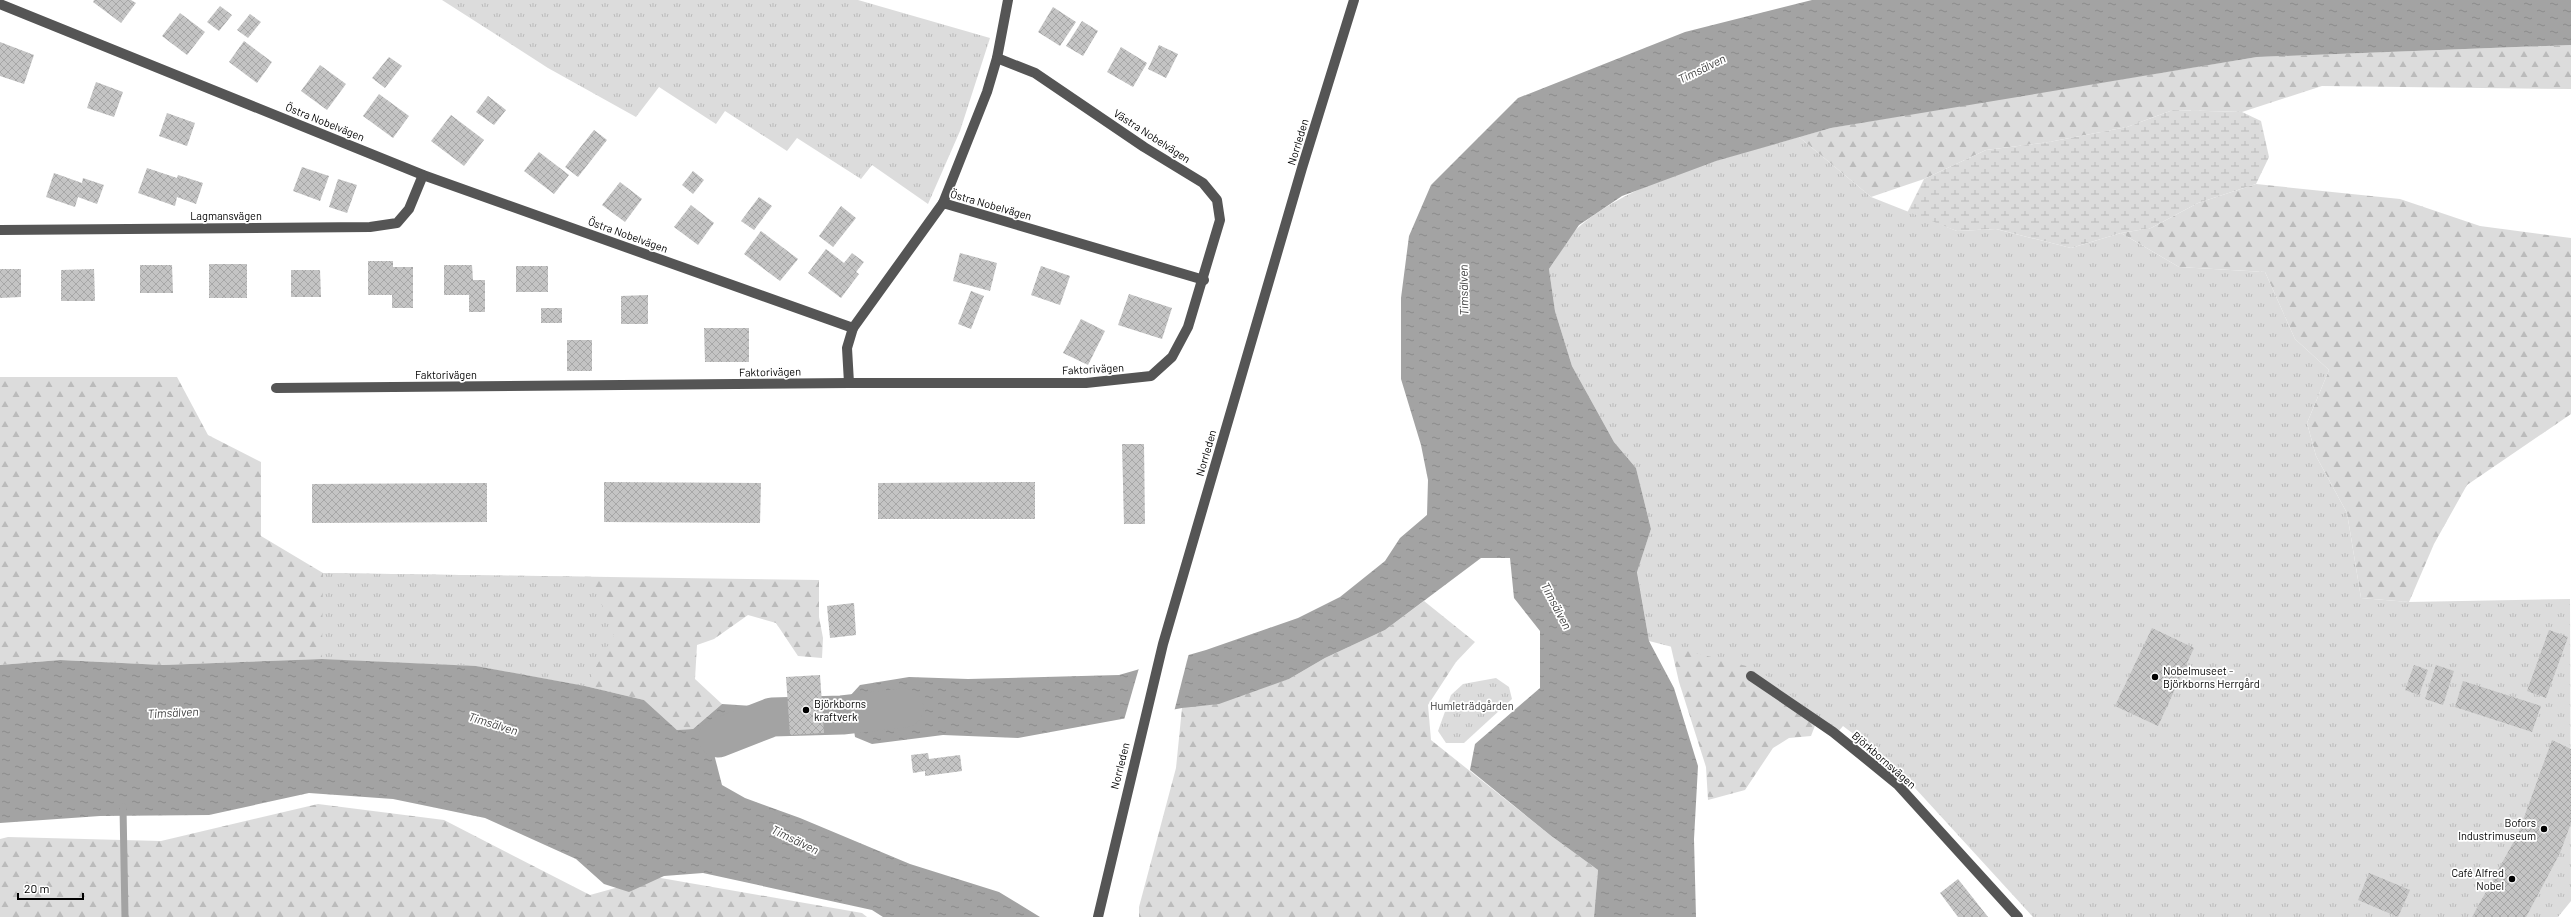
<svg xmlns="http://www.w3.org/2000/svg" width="2571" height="917" font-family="Barlow,sans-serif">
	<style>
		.forest { fill: url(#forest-firs) }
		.wetland { fill: url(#wetland-marsh) }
		.park { fill: url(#park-tufts) }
		.water { fill: url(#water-ripples) }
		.pier { fill: #fff }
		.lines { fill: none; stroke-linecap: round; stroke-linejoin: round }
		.stream { stroke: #a3a3a3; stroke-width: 7 }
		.river { stroke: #a3a3a3; stroke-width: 39 }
		.building { fill: url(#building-cross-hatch) }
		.minor { stroke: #555; stroke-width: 10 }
		.poi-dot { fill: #000; stroke: #fff; stroke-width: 1.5 }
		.labels { text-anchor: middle; stroke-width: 3.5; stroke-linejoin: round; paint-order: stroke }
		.street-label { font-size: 11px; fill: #000; stroke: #fff }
		.poi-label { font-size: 11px; fill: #000; stroke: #fff; text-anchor: start }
		.park-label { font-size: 11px; fill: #333; stroke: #fff }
		.water-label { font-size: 12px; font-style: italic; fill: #444; stroke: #fff }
	</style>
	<defs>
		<pattern id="forest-firs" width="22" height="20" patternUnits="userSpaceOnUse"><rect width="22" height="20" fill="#dcdcdc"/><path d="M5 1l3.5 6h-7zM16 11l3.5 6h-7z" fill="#bbb"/></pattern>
		<pattern id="wetland-marsh" width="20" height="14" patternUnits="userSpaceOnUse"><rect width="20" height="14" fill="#dcdcdc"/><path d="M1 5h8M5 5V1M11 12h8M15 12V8" fill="none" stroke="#bbb"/></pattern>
		<pattern id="park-tufts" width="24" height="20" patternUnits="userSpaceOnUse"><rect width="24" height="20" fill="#dcdcdc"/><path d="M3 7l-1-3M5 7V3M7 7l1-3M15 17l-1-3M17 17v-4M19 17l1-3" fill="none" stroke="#bbb"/></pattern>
		<pattern id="water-ripples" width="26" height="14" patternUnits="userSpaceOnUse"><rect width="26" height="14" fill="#a3a3a3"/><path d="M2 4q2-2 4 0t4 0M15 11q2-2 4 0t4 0" fill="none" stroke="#8b8b8b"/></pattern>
		<pattern id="building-cross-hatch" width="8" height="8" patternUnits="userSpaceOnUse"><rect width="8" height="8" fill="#c4c4c4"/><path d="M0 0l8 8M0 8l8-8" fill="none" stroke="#a7a7a7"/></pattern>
	</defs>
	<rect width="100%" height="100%" fill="#fff"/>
	<!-- forest -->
	<g class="forest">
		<polygon points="2571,45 2571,89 2322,86 2242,112 2173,110 2127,127 2049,142 1986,150 1924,179 1871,197 1799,137 1831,128 1950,107 2257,57"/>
		<polygon points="2256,184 2400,199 2480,226 2571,238 2571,414 2467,485 2434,544 2409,602 2361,598 2347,513 2316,456 2307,423 2329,370 2295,339 2265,272 2179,267 2121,233 2151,228 2198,203"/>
		<polygon points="0,377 177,377 208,435 261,462 261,536 323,573 819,580 819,617 823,638 822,658 798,656 776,623 748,615 714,639 697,645 695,679 722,704 693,729 677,730 644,700 585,686 476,666 322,659 163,665 60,660 0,665"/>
		<polygon points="1424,601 1475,642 1456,662 1428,705 1431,740 1550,835 1598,870 1594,917 1139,917 1139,907 1176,768 1182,708 1289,679 1325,658 1385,630"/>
		<polygon points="1704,623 1824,702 1811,736 1789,738 1773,748 1745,790 1708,800 1706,767 1679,682 1668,634"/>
		<polygon points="318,804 444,820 590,895 655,877 862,913 867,917 0,917 0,839 8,837 161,841"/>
	</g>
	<!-- wetland -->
	<polygon class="wetland" points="2173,110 2242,112 2261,121 2269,157 2256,184 2198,203 2151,228 2121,233 2071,248 1996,229 1957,231 1907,213 1924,179 1986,150 2049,142 2127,127"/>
	<!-- park -->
	<g class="park">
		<polygon points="442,0 858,0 990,38 960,131 928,204 872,165 861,179 797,138 787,151 725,111 716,124 659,87 636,117 548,68"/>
		<path d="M1799 137 1871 197 1957 231 1996 229 2071 248 2121 233 2179 267 2265 272 2295 339 2329 370 2307 423 2316 456 2347 513 2361 598 2409 602 2570 599 2571 901 2558 917H2033L1893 764 1843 726 1837 733 1758 669 1649 641 1637 571 1651 529 1636 468 1614 442 1572 366 1555 311 1549 269C1559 256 1568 235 1581 225 1634 180 1732 156 1799 137Z"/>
		<polygon points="323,573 591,577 614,635 585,686 476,666 322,659"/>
		<polygon points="1496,678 1509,687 1512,699 1464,743 1446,743 1438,731 1451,695 1463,684"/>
	</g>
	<!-- water -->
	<g class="water">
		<polygon points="1812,0 2571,0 2571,45 2257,57 1831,128 1716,161 1622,196 1579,225 1549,269 1555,311 1572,366 1614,442 1636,468 1651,529 1637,572 1649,641 1674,688 1698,766 1694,839 1696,917 1594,917 1598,870 1550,835 1470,770 1475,744 1540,688 1540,631 1514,598 1510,558 1481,558 1385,630 1325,658 1289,679 1219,704 1182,708 1018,738 943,735 872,744 855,737 849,697 860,685 909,677 968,679 1119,675 1206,650 1298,618 1340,597 1385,561 1400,538 1427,515 1428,480 1421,445 1401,379 1401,298 1409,236 1431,185 1518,98 1685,32"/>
		<polygon points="322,659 476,666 585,686 644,700 677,730 693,729 722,704 767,707 768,726 742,736 744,746 714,754 722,785 745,798 800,818 910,864 999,892 1040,917 883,917 872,910 703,873 664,876 629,892 604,884 576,859 485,818 393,799 309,793 209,815 100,816 0,823 0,665 60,660 163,665"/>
	</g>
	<!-- pier -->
	<polygon class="pier" points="1189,653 1174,712 1124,720 1139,668"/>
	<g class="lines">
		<!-- stream -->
		<polyline class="stream" points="123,807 125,917"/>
		<!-- river -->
		<polyline class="river" points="718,738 772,717 842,715 904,708"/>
	</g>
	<!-- building -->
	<g class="building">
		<polygon points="94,0 131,0 136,3 121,23 93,2"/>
		<polygon points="220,6 232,15 219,31 207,22"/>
		<polygon points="1053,7 1076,22 1060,46 1038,32"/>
		<polygon points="180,13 205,32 187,55 162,36"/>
		<polygon points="250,14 261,22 248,38 237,30"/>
		<polygon points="1082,21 1098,31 1083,56 1066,46"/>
		<polygon points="244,41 272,62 257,83 229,62"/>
		<polygon points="0,42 34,55 24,84 0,76"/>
		<polygon points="1159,45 1178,54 1166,78 1148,69"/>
		<polygon points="1121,47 1147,63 1133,87 1107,72"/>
		<polygon points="389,57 402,66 385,88 372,78"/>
		<polygon points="320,65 346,84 327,110 301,91"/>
		<polygon points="96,82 123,92 114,117 87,108"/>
		<polygon points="379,94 409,116 393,138 363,116"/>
		<polygon points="488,96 506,110 494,125 476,112"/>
		<polygon points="167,113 195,123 187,146 159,136"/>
		<polygon points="451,115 484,140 464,166 431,141"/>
		<polygon points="594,130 607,140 578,177 565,167"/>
		<polygon points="539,152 569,175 554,194 524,171"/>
		<polygon points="302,167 329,176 320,201 293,191"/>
		<polygon points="147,168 177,178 178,175 203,183 196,204 177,197 175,206 138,193"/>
		<polygon points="693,171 704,180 693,194 682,185"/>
		<polygon points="54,173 82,183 83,178 104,185 97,204 78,197 75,207 46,197"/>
		<polygon points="338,179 357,185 347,213 329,207"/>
		<polygon points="620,182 642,199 625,222 602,205"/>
		<polygon points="759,197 772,206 754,230 741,221"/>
		<polygon points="691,205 714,223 698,245 674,227"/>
		<polygon points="841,206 856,218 833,247 819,236"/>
		<polygon points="761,231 798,259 780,281 744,254"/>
		<polygon points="826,249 844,263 852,253 864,262 856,272 859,274 841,298 808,273"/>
		<polygon points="960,253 997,263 990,291 953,281"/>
		<polygon points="368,261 393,261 393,267 413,267 413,308 392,308 392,295 368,295"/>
		<rect x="209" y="264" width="38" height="34"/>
		<polygon points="140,265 172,265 173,293 140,293"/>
		<polygon points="444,265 472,265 473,280 485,280 485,312 469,312 469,295 444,295"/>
		<rect x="516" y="266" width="32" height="26"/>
		<polygon points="1041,266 1070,276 1060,305 1031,295"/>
		<polygon points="0,269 21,269 21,297 0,298"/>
		<polygon points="94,269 95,301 61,301 61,270"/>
		<polygon points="291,270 320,270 321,297 291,297"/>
		<polygon points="971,291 984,296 971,329 958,324"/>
		<polygon points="1129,294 1172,308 1162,339 1118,325"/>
		<polygon points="648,295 648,324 621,324 621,296"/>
		<rect x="541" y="308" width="21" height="15"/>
		<polygon points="1081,319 1105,331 1088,365 1063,353"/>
		<polygon points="704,328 749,328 749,362 705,362"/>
		<rect x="567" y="340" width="25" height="31"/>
		<polygon points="1122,444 1144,444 1145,524 1124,524"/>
		<polygon points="604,482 761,483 760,523 604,522"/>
		<polygon points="1035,482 1035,519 878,519 878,483"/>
		<polygon points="487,483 487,522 312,523 312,484"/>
		<polygon points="854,603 856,635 830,638 827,606"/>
		<polygon points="2152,628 2194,648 2158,726 2115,706"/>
		<polygon points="2549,630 2568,637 2546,698 2527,691"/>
		<polygon points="2414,665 2428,670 2419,695 2405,690"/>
		<polygon points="2436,665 2454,671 2443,705 2425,699"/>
		<polygon points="820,675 824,733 790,735 786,677"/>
		<polygon points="2463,681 2541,706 2532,732 2455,707"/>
		<polygon points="2552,740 2571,749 2571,823 2560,853 2526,917 2472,917 2518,834"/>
		<polygon points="928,753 929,759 960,755 962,771 925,776 925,771 913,773 911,755"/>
		<polygon points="2369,873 2410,890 2398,917 2358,900"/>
		<polygon points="1958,879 1988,917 1958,917 1940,893"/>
	</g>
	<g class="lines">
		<!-- minor -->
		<g class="minor">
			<polyline points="0,4 423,175 853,328 943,203 1204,280"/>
			<polyline points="943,203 987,92 997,58 1008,0"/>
			<polyline points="0,230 370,227 397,223 409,209 423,175"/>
			<polyline points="849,383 847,348 853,328"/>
			<polyline points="276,388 849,383 1086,383 1151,376 1172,357 1188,327 1220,220 1217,200 1203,183 1144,147 1035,73 997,58"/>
			<polyline points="1751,676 1833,732 1897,784 2018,917"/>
			<polyline points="1098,917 1163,644 1302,168 1354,0"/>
		</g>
	</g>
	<!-- markers -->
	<g class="poi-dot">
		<circle cx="2155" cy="677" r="4"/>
		<circle cx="806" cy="710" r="4"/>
		<circle cx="2544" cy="829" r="4"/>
		<circle cx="2512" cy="879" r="4"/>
	</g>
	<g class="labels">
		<!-- street labels -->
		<g class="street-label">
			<text transform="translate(325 122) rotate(22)" y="4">Östra Nobelvägen</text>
			<text transform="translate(1152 136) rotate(33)" y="4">Västra Nobelvägen</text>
			<text transform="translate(1298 142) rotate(-73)" y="4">Norrleden</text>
			<text transform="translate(991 205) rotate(16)" y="4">Östra Nobelvägen</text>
			<text x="226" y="220">Lagmansvägen</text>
			<text transform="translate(628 235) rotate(20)" y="4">Östra Nobelvägen</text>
			<text transform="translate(1093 369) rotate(-3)" y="4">Faktorivägen</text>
			<text transform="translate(770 372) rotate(-1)" y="4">Faktorivägen</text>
			<text x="446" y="379">Faktorivägen</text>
			<text transform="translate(1206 453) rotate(-74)" y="4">Norrleden</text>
			<text transform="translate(1884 760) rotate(41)" y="4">Björkbornsvägen</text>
			<text transform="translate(1120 766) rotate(-76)" y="4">Norrleden</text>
		</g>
		<!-- poi labels -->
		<g class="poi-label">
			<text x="2163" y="675">Nobelmuseet -<tspan x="2163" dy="13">Björkborns Herrgård</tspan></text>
			<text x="814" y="708">Björkborns<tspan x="814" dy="13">kraftverk</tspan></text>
			<text x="2536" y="827" text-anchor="end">Bofors<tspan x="2536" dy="13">Industrimuseum</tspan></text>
			<text x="2504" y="877" text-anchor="end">Café Alfred<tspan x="2504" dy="13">Nobel</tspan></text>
		</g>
		<!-- park labels -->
		<g class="park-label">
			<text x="1472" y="710">Humleträdgården</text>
		</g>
		<!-- water labels -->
		<g class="water-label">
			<text transform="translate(1702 69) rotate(-26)" y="4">Timsälven</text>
			<text transform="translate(1464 290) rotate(-91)" y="4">Timsälven</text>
			<text transform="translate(1556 606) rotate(62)" y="4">Timsälven</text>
			<text transform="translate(173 713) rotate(-3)" y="4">Timsälven</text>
			<text transform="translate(493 724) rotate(17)" y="4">Timsälven</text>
			<text transform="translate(795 840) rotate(26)" y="4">Timsälven</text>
		</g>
	</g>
	<!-- scale -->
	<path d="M18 893v6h65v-6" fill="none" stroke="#000000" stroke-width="2"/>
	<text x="24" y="893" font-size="12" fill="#000000" stroke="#ffffff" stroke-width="3" paint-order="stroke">20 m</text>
</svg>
